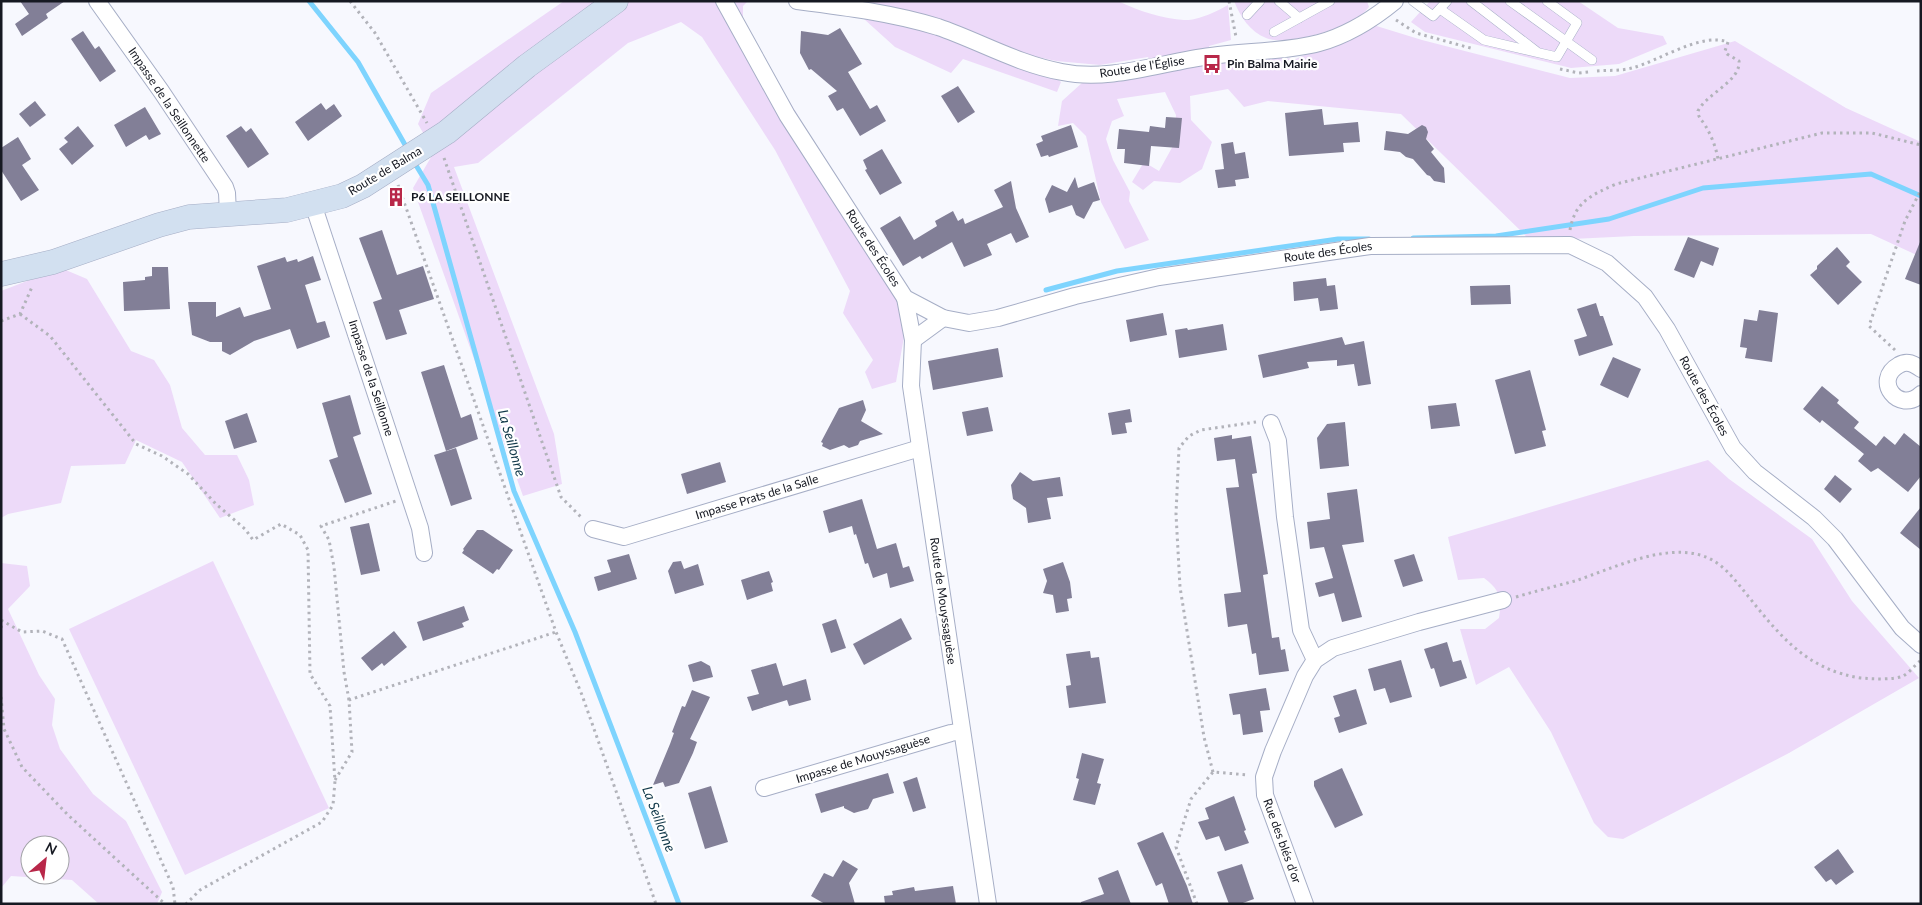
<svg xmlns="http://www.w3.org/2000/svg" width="1922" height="905" font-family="Lato,sans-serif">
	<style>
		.green { fill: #eddaf9; fill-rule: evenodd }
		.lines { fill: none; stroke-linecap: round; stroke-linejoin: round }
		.stream { stroke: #7ed4fe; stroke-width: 5 }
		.building { fill: #827f97 }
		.lane-casing { stroke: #a6aec6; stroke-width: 10 }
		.street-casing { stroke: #a6aec6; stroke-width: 18 }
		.secondary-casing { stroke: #a6aec6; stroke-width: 25 }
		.path { stroke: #b2b3ba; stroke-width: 3; stroke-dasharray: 2.5 4; stroke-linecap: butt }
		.lane { stroke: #fff; stroke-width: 9 }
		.street { stroke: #fff; stroke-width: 16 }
		.secondary { stroke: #d2e0f0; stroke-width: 24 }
		.labels { text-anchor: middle; stroke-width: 4.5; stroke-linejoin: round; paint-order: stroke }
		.poi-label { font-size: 12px; font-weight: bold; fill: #161922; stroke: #fff; text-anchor: start }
		.street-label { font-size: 12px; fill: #161922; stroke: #fff }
		.water-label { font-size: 14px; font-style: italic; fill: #12394a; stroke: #fff }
	</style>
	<rect width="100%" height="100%" fill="#f7f8fe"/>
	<!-- green -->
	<g class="green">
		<polygon points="564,1 748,1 743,6 743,24 910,303 896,382 872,389 865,372 873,360 843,313 850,291 775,150 702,37 681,22 628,43 478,163 454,167 554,434 562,484 523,496 413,188 434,152 418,124 431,93"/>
		<path d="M844 1H1127L1120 2C1139 11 1164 19 1184 20 1197 21 1218 11 1228 5L1231 40 1209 46 1213 61 1260 56 1296 59 1370 24 1422 40 1570 78 1615 76 1735 41 1846 108 1921 142V257L1871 234 1634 236 1531 241 1401 114 1268 101 1244 107 1228 89 1190 96 1191 120 1212 142 1202 169 1180 183 1154 181 1143 190 1132 182 1144 162 1159 171 1174 144 1176 115 1165 92 1117 99 1124 116 1112 121 1106 139 1113 160 1130 192 1129 201 1149 240 1125 249 1101 202 1086 136 1073 123 1058 126 1062 101 1083 82C1111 85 1129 81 1155 70L1148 57 1100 65 1056 61 1024 54 1061 82 1057 92 963 59 951 73 895 47Z"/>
		<path d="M1234 1H1367L1369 7C1355 27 1289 47 1266 38 1250 32 1240 16 1234 1Z"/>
		<polygon points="1430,1 1578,1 1618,28 1663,36 1667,44 1619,64 1571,68 1425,32 1411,22"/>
		<polygon points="61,268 87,279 131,351 154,360 170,385 182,428 205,455 237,455 249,480 254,505 220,518 182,462 136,440 125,464 71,466 61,503 8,514 1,518 1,291"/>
		<path d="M1708 460 1729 479 1812 539 1852 601 1919 678 1789 753 1623 839 1608 837 1594 823 1551 732 1509 667 1476 685 1460 629H1485L1499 618C1502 598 1500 590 1484 578L1458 580 1448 537Z"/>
		<polygon points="213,561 329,808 185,875 69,629"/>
		<path d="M1 563 27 566 30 586 8 609 39 675 55 699 52 725 60 749 93 794 126 821 162 892 157 904H99L72 880 11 876 1 888ZM30 845H60V875H30Z"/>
	</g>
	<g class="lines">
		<!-- stream -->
		<g class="stream">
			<polyline points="309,1 358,62 408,150"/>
			<polyline points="414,162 428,185 514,491 575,632 679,904"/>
			<polyline points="1413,238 1496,236 1609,219 1703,188 1871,174 1921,196"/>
			<polyline points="1046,290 1117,271 1338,239 1369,239"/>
		</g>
	</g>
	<!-- building -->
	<g class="building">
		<polygon points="20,1 65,1 46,14 48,18 22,36 15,24 29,14"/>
		<polygon points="840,28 862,64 848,72 870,109 877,105 886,121 860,136 843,108 837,111 828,96 837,91 811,69 809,70 800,53 801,31 828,35"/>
		<polygon points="83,31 95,49 99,46 116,71 100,82 71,39"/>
		<polygon points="958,86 975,112 958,123 941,96"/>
		<polygon points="35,101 46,115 30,127 19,114"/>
		<polygon points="321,103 326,110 334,104 342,116 308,141 295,122"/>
		<polygon points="145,107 161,134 149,140 146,135 126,147 114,125"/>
		<polygon points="1322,109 1324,125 1358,122 1360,142 1343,143 1344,152 1289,156 1285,113"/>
		<polygon points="1166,117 1182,118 1179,148 1151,146 1149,166 1124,163 1125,149 1117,149 1119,129 1149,132 1150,126 1165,128"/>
		<polygon points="1071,125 1078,147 1049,157 1048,155 1041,157 1036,144 1043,141 1041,136"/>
		<polygon points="1422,125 1426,127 1428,132 1426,139 1434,149 1431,152 1444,168 1445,183 1434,181 1430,176 1427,175 1413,159 1406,157 1400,152 1384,150 1386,131 1408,134"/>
		<polygon points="78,126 94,146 72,165 59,149 68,142 64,138"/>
		<polygon points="241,126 246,132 251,128 269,154 248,168 226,136"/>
		<polygon points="18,137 31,159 22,165 39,190 21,201 1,170 1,148"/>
		<polygon points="1233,142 1235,154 1245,152 1249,178 1235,180 1236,186 1218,188 1215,170 1224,169 1221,144"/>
		<polygon points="882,149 902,183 880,195 865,170 867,169 863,160"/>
		<polygon points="1075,177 1078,188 1094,182 1100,200 1093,202 1084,219 1076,215 1072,205 1049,213 1045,199 1052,185 1067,192"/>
		<polygon points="1011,181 1016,208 1029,237 1016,243 1011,233 987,244 992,255 964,267 952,242 922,259 920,256 903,266 880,228 900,216 914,240 937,226 935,221 953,211 958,221 963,218 965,224 1003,207 994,190"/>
		<polygon points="382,230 397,275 423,266 434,299 399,310 407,334 386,340 373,302 382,299 359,238"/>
		<polygon points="1688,237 1719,248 1713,266 1701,261 1694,278 1674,270"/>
		<polygon points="1920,242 1921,242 1921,285 1905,279"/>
		<polygon points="1837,247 1850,262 1846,266 1862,282 1838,305 1810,275 1817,269 1817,266"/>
		<polygon points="313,256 321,280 305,285 317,323 325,321 330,337 297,349 290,329 254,341 230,355 222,351 222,342 210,342 192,335 188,302 216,302 216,317 240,307 244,317 271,309 257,266 285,257 287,262 297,259 298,262"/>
		<polygon points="152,267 168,267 170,309 124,311 123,282 145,280 145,277 152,276"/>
		<polygon points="1326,278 1327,286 1335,285 1338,309 1320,311 1318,298 1294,301 1293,282"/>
		<polygon points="1510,285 1511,304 1471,305 1470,286"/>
		<polygon points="1596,303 1600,316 1603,316 1613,345 1579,356 1574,340 1587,336 1577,309"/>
		<polygon points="1759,310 1778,313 1772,362 1745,358 1747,348 1740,347 1744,319 1757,321"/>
		<polygon points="1163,313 1167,335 1130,342 1126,320"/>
		<polygon points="1223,324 1227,350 1179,358 1175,330 1187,328 1188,330"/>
		<polygon points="1342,337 1345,345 1364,341 1371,384 1358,386 1354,364 1337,366 1337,360 1307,362 1309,368 1263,378 1258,355"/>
		<polygon points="998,348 1003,377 933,390 928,361"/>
		<polygon points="1613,357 1641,369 1628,398 1600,385"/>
		<polygon points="444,365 461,418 471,414 478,439 446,451 421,372"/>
		<polygon points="1530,370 1546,430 1542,431 1546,446 1515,454 1495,380"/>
		<polygon points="1822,386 1839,400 1837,403 1859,422 1854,428 1876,446 1884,436 1895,445 1904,433 1921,447 1921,476 1908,492 1878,468 1871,472 1858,461 1864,454 1822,420 1820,423 1803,409"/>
		<polygon points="350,395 361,434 353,437 372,494 345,503 329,460 338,457 322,403"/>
		<polygon points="863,400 866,410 861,421 883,434 860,441 858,445 849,448 844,445 830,450 822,446 823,443 821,442 839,408"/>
		<polygon points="1456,403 1460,426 1431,429 1428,406"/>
		<polygon points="988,407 993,431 967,436 962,412"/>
		<polygon points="1130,409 1132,422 1125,423 1127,433 1112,435 1108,413"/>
		<polygon points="247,413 257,442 234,449 225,421"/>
		<polygon points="1345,422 1349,466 1320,469 1317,438 1327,424"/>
		<polygon points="1232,435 1232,439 1251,436 1257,473 1252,474 1268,574 1263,575 1272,638 1279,637 1281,650 1285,649 1289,671 1259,675 1256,653 1252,654 1247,624 1228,627 1224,594 1241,592 1226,488 1239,487 1235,459 1217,461 1214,438"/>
		<polygon points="456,448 472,499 451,506 434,455"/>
		<polygon points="720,462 726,482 687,494 681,474"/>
		<polygon points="1020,472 1033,481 1060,477 1063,496 1047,498 1051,519 1028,523 1026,508 1013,499 1011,485"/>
		<polygon points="1835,475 1852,489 1840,503 1824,489"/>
		<polygon points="1357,489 1364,542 1342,545 1362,617 1342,622 1334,593 1319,597 1315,583 1333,578 1324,547 1310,549 1307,522 1330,519 1327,493"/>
		<polygon points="862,499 877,549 896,543 903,568 909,566 914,581 890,588 887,573 873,578 868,563 865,564 856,534 854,535 852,526 829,533 823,511"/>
		<polygon points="1921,507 1921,550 1900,533"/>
		<polygon points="369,523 380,571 361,575 350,527"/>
		<polygon points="477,530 483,530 513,550 499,570 497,569 493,574 462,553 464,550 463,549"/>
		<polygon points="629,554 637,579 598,591 594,577 611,572 607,560"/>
		<polygon points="1414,554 1423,581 1403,587 1394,560"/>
		<polygon points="681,561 684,569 698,564 704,585 675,594 668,571 673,562"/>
		<polygon points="1063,562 1070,582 1072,598 1067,599 1069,611 1056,613 1053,595 1043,593 1047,581 1043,569"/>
		<polygon points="769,571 773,582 771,583 773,591 747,600 741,580"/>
		<polygon points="464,606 469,620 462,623 464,627 423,641 417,622"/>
		<polygon points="901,618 912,639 864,665 853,644"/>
		<polygon points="836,619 846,648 831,653 822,624"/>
		<polygon points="394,631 407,647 384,666 382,663 372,671 361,658"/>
		<polygon points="1447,642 1453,662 1461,660 1467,678 1440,687 1434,668 1431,669 1424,649"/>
		<polygon points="1090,651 1091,658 1099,657 1106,703 1069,708 1066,686 1071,685 1066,654"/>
		<polygon points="1401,660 1412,697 1390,703 1385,688 1374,691 1368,669"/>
		<polygon points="701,661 710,666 713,677 693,682 688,665"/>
		<polygon points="776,663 783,686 806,679 811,700 789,706 787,700 752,711 747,697 759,694 751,670"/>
		<polygon points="1266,688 1270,710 1260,711 1263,732 1243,735 1240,714 1233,715 1229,694"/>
		<polygon points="1356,689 1367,724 1339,733 1334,718 1340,716 1333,696"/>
		<polygon points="692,690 710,697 690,739 697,742 693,753 679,783 665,787 663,782 653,785 670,744 674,733 672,732 682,706 685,707"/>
		<polygon points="1082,753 1104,759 1097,783 1101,784 1095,805 1073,800 1079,779 1076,778"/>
		<polygon points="1342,768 1363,815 1335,828 1314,786 1314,781"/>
		<polygon points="888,773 894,793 873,799 868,809 854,813 844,808 844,806 821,813 815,794"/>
		<polygon points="917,777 926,808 913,812 903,782"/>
		<polygon points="711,786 728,842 705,849 688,793"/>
		<polygon points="1234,796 1246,830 1244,831 1249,843 1225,851 1219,836 1206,840 1198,822 1209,819 1205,808"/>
		<polygon points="1163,832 1187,886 1193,904 1169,904 1162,883 1156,886 1137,843"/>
		<polygon points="1838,849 1854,872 1836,885 1831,879 1826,882 1814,867"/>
		<polygon points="843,860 858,869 849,883 855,904 825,904 811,896 824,873 833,877"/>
		<polygon points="1242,864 1254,899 1240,904 1229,904 1217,872"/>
		<polygon points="1118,870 1131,904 1081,904 1081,902 1104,894 1098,878"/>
		<polygon points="953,886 956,904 885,904 884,896 893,895 892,891 914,887 915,891"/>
	</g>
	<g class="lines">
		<!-- lane casing -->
		<g class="lane-casing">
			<g id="lane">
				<polyline points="1279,1 1299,18"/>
				<polyline points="1413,1 1433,16 1447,1"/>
				<polyline points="1471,1 1536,51"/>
				<polyline points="1510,1 1592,60"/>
				<polyline points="1440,9 1484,40 1557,57 1577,23 1547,1"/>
				<polyline points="1247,15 1260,1"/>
				<polyline points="1274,32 1330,1"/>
			</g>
		</g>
		<!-- street casing -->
		<g class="street-casing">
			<g id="street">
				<polyline points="97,1 161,91 225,187 227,193 228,213"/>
				<polyline points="724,1 787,115 905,298 943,318 969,323 998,318 1075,296 1159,277 1370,246 1570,245 1607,263 1645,297 1667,329 1733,448 1755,472 1814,518 1835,539 1902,628 1921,645"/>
				<path d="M797 1C844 7 892 13 938 27 979 41 1018 64 1062 72 1111 82 1162 62 1211 56 1246 51 1285 52 1319 43 1348 35 1372 20 1395 1"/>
				<polyline points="313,204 420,528 424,553"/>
				<polyline points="905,298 913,340 911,386 988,904"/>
				<polyline points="913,340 943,318"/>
				<path d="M1921 369C1914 364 1907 360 1899 365 1872 380 1899 415 1921 394"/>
				<polyline points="1271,423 1278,441 1285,517 1301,630 1315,660"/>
				<polyline points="593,529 624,537 920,448"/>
				<polyline points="764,788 951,733 962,731"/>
				<polyline points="1305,904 1265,795 1264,777 1273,751 1305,676 1315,660 1333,648 1419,622 1503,600"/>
			</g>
		</g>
		<!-- secondary casing -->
		<g class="secondary-casing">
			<polyline id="secondary" points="1,274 53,262 159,225 189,217 287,210 342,196 363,186 447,132 527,66 616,1"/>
		</g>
		<!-- path -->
		<g class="path">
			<polyline points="350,1 375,33 427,123"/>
			<polyline points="1229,1 1236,37"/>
			<polyline points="1396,20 1416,33 1474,49"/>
			<polyline points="1560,69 1579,73 1589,72"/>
			<path d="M1597 71C1609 70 1621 71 1632 68 1659 61 1701 32 1728 42L1725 51 1727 54 1739 61C1741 81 1706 94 1698 111 1698 118 1702 120 1705 125 1711 135 1716 147 1718 159"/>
			<polyline points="444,158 561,497 582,518"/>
			<polyline points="398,185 556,632 582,695 656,904"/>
			<path d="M1570 230C1575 201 1592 195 1616 184L1822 133H1872L1921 145"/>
			<polyline points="20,314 50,336 136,444 162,456 188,474 216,504 245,529 253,540 281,524 300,535 308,550 310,674 330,706 335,781 333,805 322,822 200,890 186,904"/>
			<polyline points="1,321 20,314 32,287"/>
			<polyline points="1895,350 1869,326 1905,221 1921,190"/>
			<path d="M1516 597C1536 591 1556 586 1575 581 1611 569 1662 544 1700 555 1722 561 1734 579 1748 596 1780 636 1807 670 1861 678 1871 679 1894 680 1903 676 1909 673 1915 665 1920 661"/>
			<polyline points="1,620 22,632 42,631 62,639 173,887 175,904"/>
			<polyline points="1,628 2,621"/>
			<polyline points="1,697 4,729 22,767 68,815 165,904"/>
			<polyline points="349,700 344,672 334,567 329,540 321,526 396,501"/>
			<polyline points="1213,772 1204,737 1180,587 1176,514 1179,448 1189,436 1201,430 1256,422"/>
			<polyline points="335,780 352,752 349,700 556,632"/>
			<polyline points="1197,904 1176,847 1191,799 1213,772 1249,775"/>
		</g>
		<!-- lane -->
		<use href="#lane" class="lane"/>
		<!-- street -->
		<use href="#street" class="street"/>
		<!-- secondary -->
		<use href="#secondary" class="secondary"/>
	</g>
	<!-- icons -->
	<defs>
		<g id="bus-bare" transform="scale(1.5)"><path d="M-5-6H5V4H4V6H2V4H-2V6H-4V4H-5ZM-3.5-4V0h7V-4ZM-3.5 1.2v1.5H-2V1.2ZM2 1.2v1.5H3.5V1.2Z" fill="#b82749" stroke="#fff" stroke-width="2.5" paint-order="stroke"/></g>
		<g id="building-bare" transform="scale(1.5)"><path d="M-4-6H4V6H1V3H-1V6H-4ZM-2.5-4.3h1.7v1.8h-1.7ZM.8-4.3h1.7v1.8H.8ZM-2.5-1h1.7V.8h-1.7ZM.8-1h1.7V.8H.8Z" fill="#b82749" stroke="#fff" stroke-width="2.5" paint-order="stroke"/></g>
	</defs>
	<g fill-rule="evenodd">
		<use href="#bus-bare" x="1212" y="64"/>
		<use href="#building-bare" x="396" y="197"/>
	</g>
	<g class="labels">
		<!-- poi labels -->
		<g class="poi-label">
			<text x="1227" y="68">Pin Balma Mairie</text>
			<text x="411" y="201">P6 LA SEILLONNE</text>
		</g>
		<!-- street labels -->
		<g class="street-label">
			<text transform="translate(1142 67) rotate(-9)" y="4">Route de l'Église</text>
			<text transform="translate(169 105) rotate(56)" y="4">Impasse de la Seillonnette</text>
			<text transform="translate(385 171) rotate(-31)" y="4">Route de Balma</text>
			<text transform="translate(873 248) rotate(57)" y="4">Route des Écoles</text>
			<text transform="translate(1328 252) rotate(-8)" y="4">Route des Écoles</text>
			<text transform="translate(371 378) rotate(72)" y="4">Impasse de la Seillonne</text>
			<text transform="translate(1704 396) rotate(61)" y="4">Route des Écoles</text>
			<text transform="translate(757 497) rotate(-17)" y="4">Impasse Prats de la Salle</text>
			<text transform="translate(943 601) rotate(82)" y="4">Route de Mouyssaguèse</text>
			<text transform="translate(863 759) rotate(-17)" y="4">Impasse de Mouyssaguèse</text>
			<text transform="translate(1282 841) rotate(70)" y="4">Rue des blés d'or</text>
		</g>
		<!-- water labels -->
		<g class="water-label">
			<text transform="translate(512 443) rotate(74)" y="5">La Seillonne</text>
			<text transform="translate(659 819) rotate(69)" y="5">La Seillonne</text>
		</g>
	</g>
	<!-- border -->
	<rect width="1922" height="905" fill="none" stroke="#161922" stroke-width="5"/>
	<!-- north arrow -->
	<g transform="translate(45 860) rotate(28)"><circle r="24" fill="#ffffff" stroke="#a2a3a7"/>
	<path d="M0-4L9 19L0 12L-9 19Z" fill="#b82749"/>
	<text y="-8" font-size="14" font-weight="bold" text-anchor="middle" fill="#161922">N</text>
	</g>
</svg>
